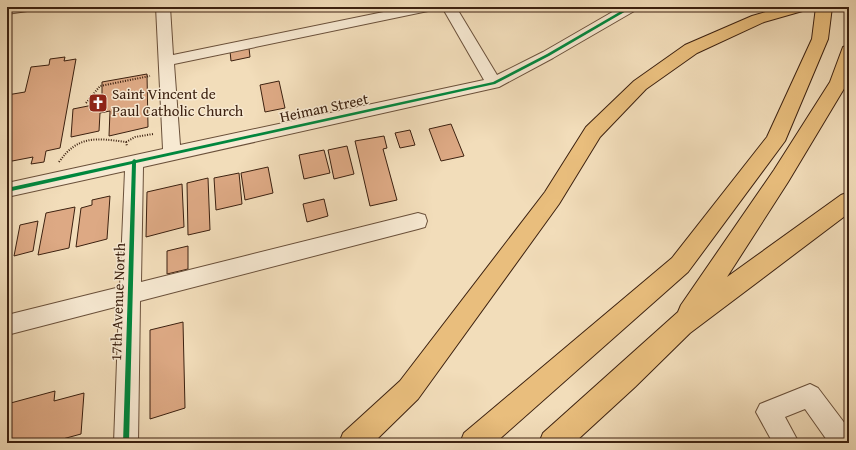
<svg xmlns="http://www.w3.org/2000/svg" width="856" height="450" font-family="'Gentium Book Plus',serif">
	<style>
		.building { fill: #dda984; stroke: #3c2110 }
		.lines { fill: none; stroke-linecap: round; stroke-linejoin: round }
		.minor-casing { stroke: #6a503a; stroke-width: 2 }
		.highway-casing { stroke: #3c2110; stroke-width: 2 }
		.path { stroke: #3c2110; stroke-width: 2; stroke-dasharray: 1 1.5; stroke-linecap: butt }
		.minor { fill: #f7e9d2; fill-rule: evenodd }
		.highway { fill: #e9be7d; fill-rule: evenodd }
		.cycleway-casing { stroke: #f7e9d2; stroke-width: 3 }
		.cycleway { fill: #00873e; fill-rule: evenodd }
		.labels { text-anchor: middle; stroke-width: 3; stroke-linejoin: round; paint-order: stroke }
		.poi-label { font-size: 15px; fill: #3c2110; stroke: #f7e9d2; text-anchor: start }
		.street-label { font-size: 15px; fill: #3c2110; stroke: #f7e9d2 }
	</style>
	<rect width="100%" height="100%" fill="#f2ddba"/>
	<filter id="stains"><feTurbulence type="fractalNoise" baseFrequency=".005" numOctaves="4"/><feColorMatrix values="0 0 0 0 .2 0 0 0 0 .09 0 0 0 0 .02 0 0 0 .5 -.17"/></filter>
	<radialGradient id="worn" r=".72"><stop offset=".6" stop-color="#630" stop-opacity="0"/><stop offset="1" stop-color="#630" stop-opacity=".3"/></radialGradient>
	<!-- building -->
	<g class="building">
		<polygon points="249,48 250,57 231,61 230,51"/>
		<polygon points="65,57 64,61 76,59 60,148 46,151 44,162 31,164 33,157 7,162 7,95 25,92 31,67 49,65 50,59"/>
		<polygon points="147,74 148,127 109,136 110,111 100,113 99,131 71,137 73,109 93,105 93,97 102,95 102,82"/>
		<polygon points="279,81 285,108 265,112 260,85"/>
		<polygon points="451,124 464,156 441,161 429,129"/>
		<polygon points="410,130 415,145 400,148 395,133"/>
		<polygon points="384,136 387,148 383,149 397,200 370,206 355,141"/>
		<polygon points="347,146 354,174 334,179 328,150"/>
		<polygon points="324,150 330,173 304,179 299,155"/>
		<polygon points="268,167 273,193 245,200 241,173"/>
		<polygon points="239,173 242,204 216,210 214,178"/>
		<polygon points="208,178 210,230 188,235 187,183"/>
		<polygon points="182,184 184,227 146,237 147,192"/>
		<polygon points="110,196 107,239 76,247 81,208 92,205 92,200"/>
		<polygon points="324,199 328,216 307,222 303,204"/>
		<polygon points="75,207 69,248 38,255 46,213"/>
		<polygon points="38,221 33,251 14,256 20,225"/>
		<polygon points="188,246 188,269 167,274 167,251"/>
		<polygon points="183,322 185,408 150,419 150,330"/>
		<polygon points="55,391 54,401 84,393 81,434 48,443 7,443 7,404"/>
	</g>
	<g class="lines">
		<!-- minor casing -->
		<g class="minor-casing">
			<g id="minor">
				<polygon points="7,7 36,7 34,10 7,14"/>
				<polygon points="156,7 170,7 173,55 408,7 435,7 433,10 428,11 174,64 180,145 484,80 442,7 456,7 497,75 543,52 621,7 638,7 636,10 553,58 499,87 143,167 141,282 418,213 425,215 427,221 425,227 418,229 140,301 138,443 114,443 119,306 7,335 7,315 120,287 125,171 7,197 7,183 163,149"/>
				<polygon points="810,384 818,388 849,429 849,443 829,443 805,409 785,417 799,443 773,443 756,412 760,404"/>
			</g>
		</g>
		<!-- highway casing -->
		<g class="highway-casing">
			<g id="highway">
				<polygon points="783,7 808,7 806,10 764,22 697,53 646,89 600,137 559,204 418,399 373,443 339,443 343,433 400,381 545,192 586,127 634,81 685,45 752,16"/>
				<polygon points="816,7 832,7 828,39 785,141 688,272 495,443 460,443 464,433 672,258 767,137 812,39"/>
				<polygon points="849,45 848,82 788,182 727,277 841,195 849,192 849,213 690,333 635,387 574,443 539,443 543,433 678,312 681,305 774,170 830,82 843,47"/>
			</g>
		</g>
		<!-- path -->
		<g class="path">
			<polyline points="86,103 100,86 150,76"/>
			<polyline points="126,142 135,137 153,134"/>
			<path d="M59 162C78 135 96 138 126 142L127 146"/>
		</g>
		<!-- minor -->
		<use href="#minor" class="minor"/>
		<!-- highway -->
		<use href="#highway" class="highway"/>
		<!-- cycleway casing -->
		<g class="cycleway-casing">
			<polygon id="cycleway" points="628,7 633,7 549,56 495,84 136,163 129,443 123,443 132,164 7,192 7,188 132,161 134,159 136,160 493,82 547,54"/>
		</g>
		<!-- cycleway -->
		<use href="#cycleway" class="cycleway"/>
	</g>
	<!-- icons -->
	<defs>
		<g id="church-square" transform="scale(1)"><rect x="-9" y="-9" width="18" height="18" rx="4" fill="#8f2418" stroke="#f7e9d2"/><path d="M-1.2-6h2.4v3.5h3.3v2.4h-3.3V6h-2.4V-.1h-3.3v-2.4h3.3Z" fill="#fff"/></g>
	</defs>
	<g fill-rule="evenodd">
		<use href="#church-square" x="98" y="103"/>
	</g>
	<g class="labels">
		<!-- poi labels -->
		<g class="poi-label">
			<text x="112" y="99">Saint Vincent de<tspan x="112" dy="17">Paul Catholic Church</tspan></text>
		</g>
		<!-- street labels -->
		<g class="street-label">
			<text transform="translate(324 108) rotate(-12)" y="5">Heiman Street</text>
			<text transform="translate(118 302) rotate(-88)" y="5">17th Avenue North</text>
		</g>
	</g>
	<!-- margin -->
	<rect width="856" height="450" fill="none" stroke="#f2ddba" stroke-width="24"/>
	<rect x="8" y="8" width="840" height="434" fill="none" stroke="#3c2110" stroke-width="2"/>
	<rect x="12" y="12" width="832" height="426" fill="none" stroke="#3c2110"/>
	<rect width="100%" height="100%" filter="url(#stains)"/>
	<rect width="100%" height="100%" fill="url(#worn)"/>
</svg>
